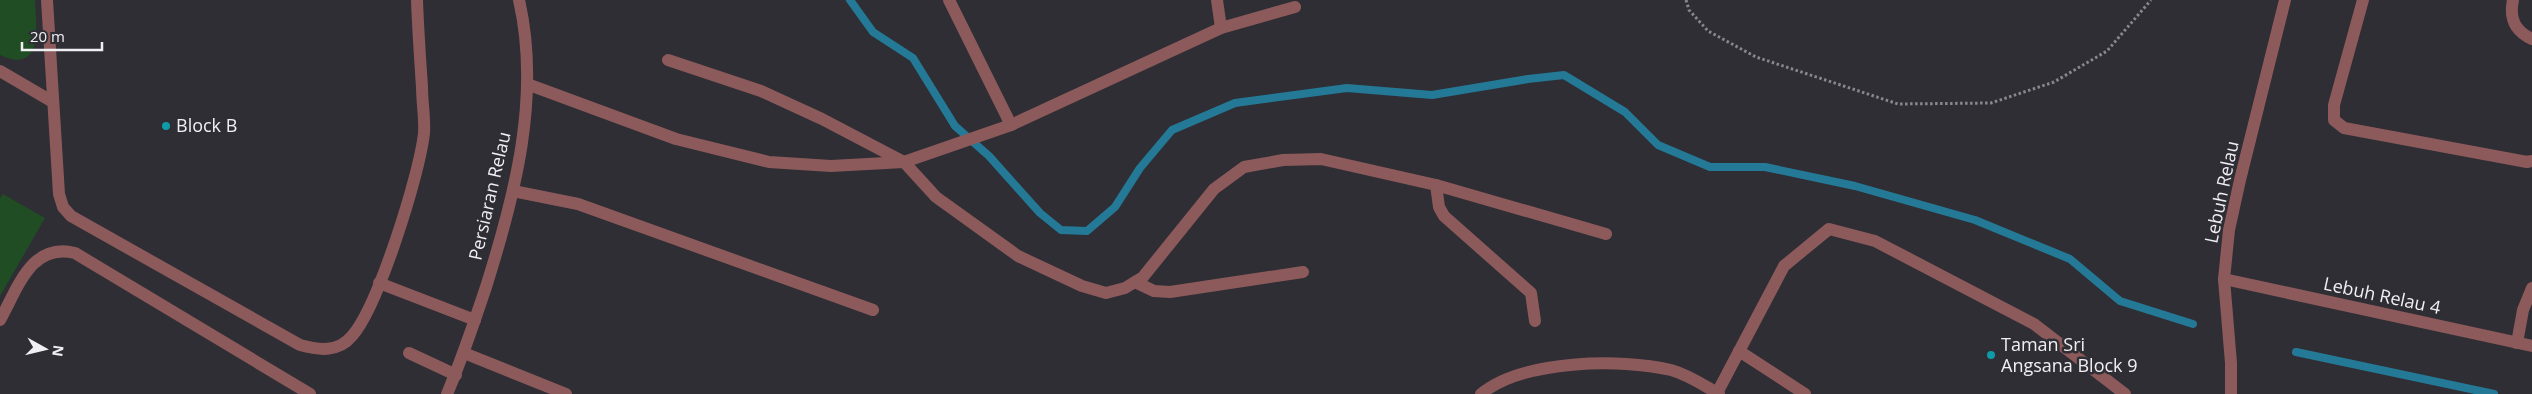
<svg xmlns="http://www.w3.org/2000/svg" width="2532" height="394" font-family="'Open Sans',sans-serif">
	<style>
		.green { fill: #214d25 }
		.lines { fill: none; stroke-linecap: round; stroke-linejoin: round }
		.stream { stroke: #247996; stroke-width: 8 }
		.path { stroke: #87878d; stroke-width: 3; stroke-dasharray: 2.5 2.5; stroke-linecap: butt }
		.service { stroke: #8d5a5b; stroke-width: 12 }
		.minor { stroke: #8d5a5b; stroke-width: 12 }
		.culture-dot { fill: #0f9aa8; stroke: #2e2e34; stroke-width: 2 }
		.labels { text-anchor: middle; stroke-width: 5; stroke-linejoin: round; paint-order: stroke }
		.poi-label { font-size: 18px; fill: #efeff4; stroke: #2e2e34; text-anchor: start }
		.street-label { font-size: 18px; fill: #efeff4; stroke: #2e2e34 }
	</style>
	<rect width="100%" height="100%" fill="#2e2e34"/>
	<!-- green -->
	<g class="green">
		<path d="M0 0H35C36 26 44 75 0 55Z"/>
		<polygon points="3,194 45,218 0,296 0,198"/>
	</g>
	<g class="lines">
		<!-- stream -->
		<g class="stream">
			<polyline points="850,0 873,32 913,58 955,126 989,156 1040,213 1061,230 1087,231 1115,207 1140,168 1172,130 1235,103 1347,88 1432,95 1528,79 1564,75 1625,112 1658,145 1710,167 1765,167 1855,186 1975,220 2070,259 2120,301 2193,324"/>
			<polyline points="2296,352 2494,394"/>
		</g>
		<!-- path -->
		<polyline class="path" points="1686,0 1689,10 1708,31 1756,57 1898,104 1991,103 2054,82 2107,51 2151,0"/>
		<!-- service -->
		<g class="service">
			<path d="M47 0 59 194 63 207 71 216 300 345C318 350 338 353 352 336 378 307 420 173 424 133 425 118 422 102 422 87 420 58 418 29 417 0"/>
			<polyline points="949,0 1011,125"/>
			<polyline points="1217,0 1221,28"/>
			<polyline points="2363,0 2334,105 2334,120 2344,128 2527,162 2532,161"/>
			<path d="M2513 0C2509 19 2515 31 2532 39"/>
			<polyline points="668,60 761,91 822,119 904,162 936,197 1018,256 1082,286 1106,293 1125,288 1143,277 1214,189 1244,167 1283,160 1321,159 1436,185 1606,234"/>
			<polyline points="0,71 53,102"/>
			<polyline points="527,84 676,139 769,162 831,166 904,162 1011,125 1221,28 1295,7"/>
			<polyline points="1436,185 1439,207 1444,216 1531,293 1535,321"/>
			<polyline points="1135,282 1154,291 1170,292 1303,272"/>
			<polyline points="379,283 475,320"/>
			<path d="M0 320C18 288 31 242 75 253L310 394"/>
			<polyline points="1739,351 1805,394"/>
			<polyline points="409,353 456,375"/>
			<polyline points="1717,393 1784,266 1829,229 1875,241 2034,324 2125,394"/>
		</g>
		<!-- minor -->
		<g class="minor">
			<polyline points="513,191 578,204 873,310"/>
			<polyline points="2224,279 2532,346"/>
			<polyline points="2517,343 2523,310 2532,288"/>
			<polyline points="464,353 566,394"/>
			<path d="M447 394C462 359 474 323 486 287 515 195 541 96 519 0"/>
			<path d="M1481 394C1522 360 1621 358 1671 370 1689 375 1703 385 1719 394"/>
			<polyline points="2231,394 2231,363 2224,279 2229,230 2240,180 2285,0"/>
		</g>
	</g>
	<!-- markers -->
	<g class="culture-dot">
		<circle cx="166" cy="126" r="5"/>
		<circle cx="1991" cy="355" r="5"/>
	</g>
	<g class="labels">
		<!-- poi labels -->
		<g class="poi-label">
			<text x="176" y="132">Block B</text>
			<text x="2001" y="351">Taman Sri<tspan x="2001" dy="21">Angsana Block 9</tspan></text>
		</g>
		<!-- street labels -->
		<g class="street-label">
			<text transform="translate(2222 192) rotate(-78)" y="6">Lebuh Relau</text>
			<text transform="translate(490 196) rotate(-77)" y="6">Persiaran Relau</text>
			<text transform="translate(2382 296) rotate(12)" y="6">Lebuh Relau 4</text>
		</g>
	</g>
	<!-- north arrow -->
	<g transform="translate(45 349) rotate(98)" stroke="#2e2e34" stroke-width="4" paint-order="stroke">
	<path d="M0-4L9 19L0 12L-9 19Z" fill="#efeff4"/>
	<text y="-8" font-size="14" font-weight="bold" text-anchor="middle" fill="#efeff4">N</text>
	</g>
	<!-- scale -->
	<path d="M22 42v8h80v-8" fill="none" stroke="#efeff4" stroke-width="2.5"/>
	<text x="30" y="42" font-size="15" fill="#efeff4" stroke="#2e2e34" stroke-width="4" paint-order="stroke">20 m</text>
</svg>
